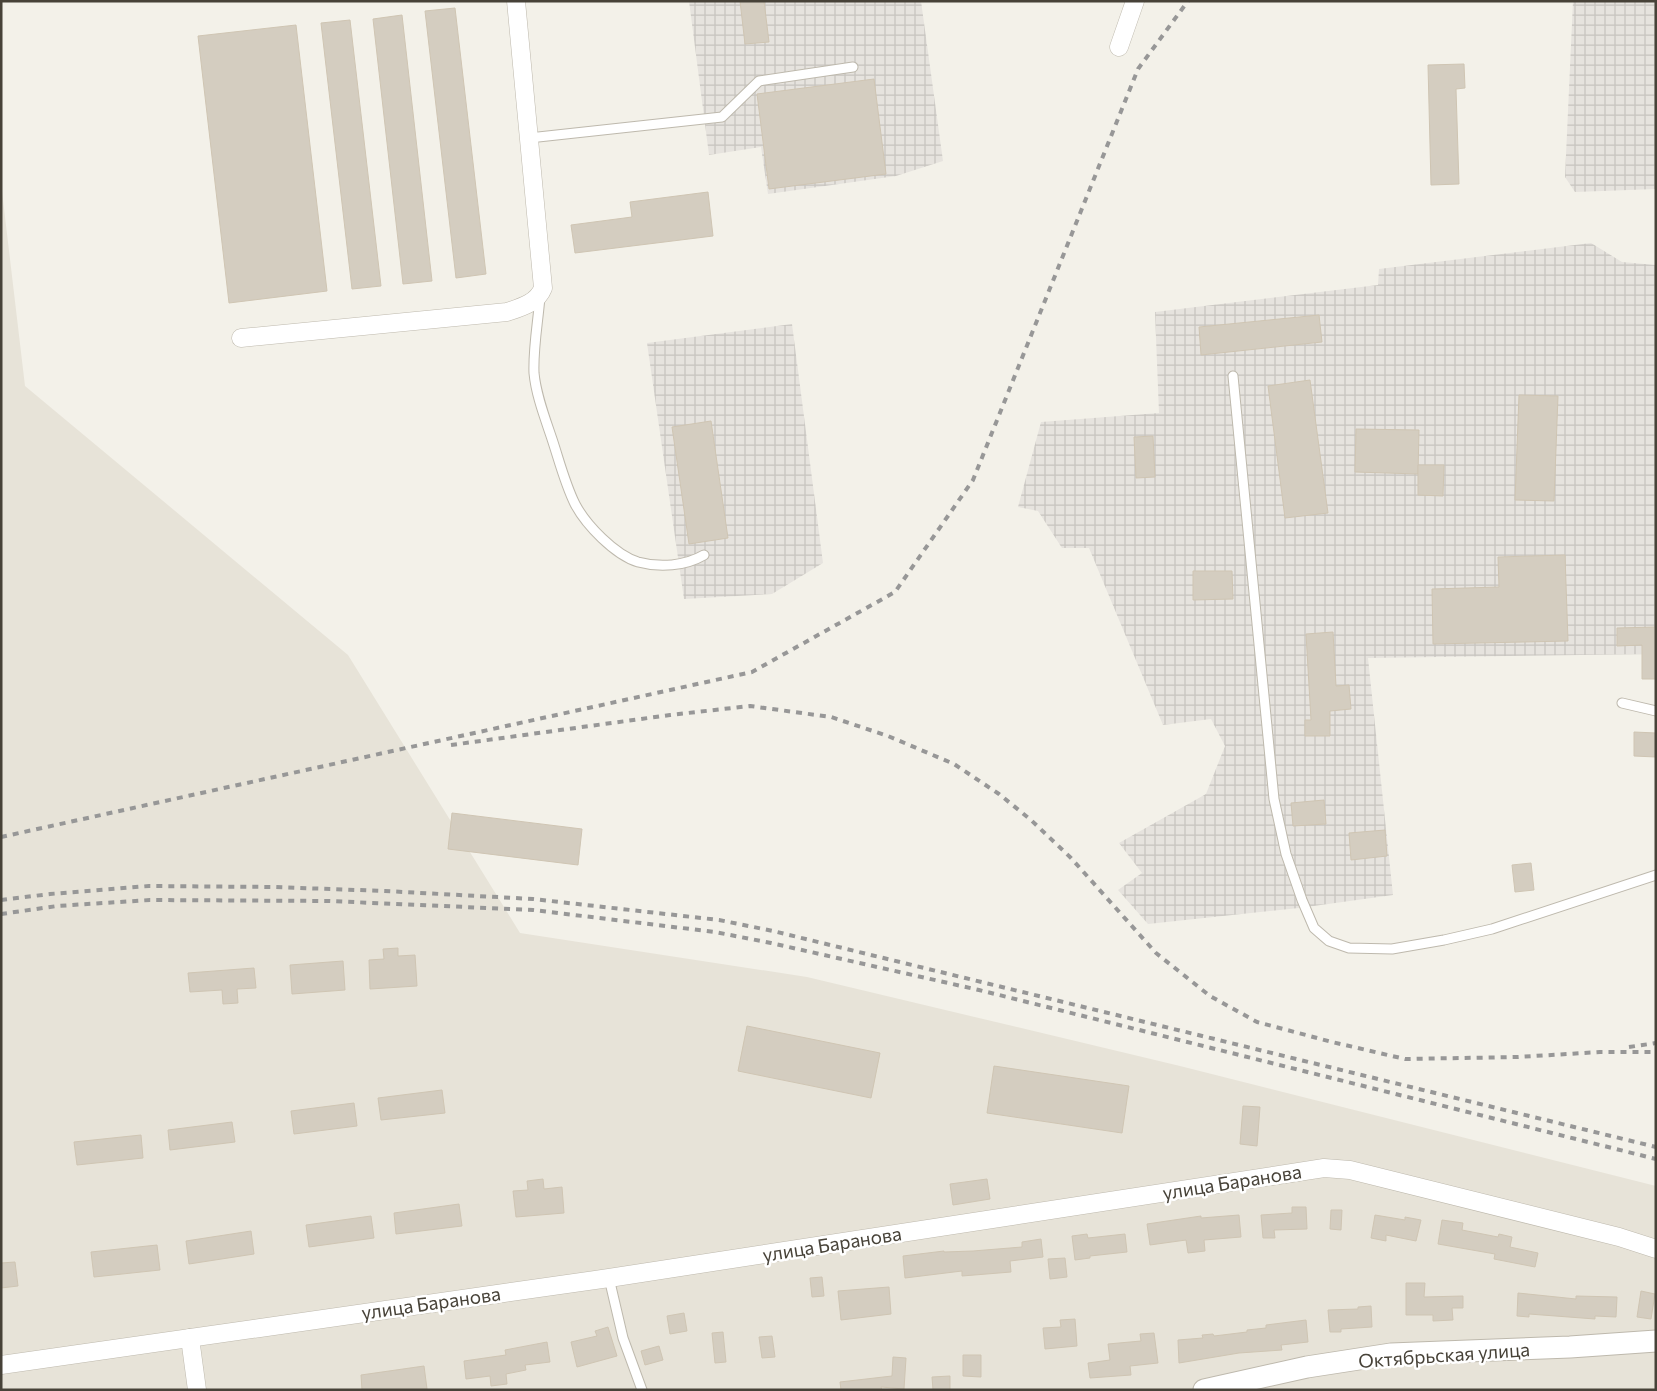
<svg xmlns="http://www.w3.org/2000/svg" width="1657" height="1391" font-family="Commissioner,sans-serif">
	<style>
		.residential { fill: #e7e3d8 }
		.industrial { fill: url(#industrial-grid) }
		.building { fill: #d4cdc0; stroke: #cfc5b3 }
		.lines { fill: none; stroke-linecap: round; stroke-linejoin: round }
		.service-casing { stroke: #beb9ad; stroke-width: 11 }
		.minor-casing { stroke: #beb9ad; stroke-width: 19 }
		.tertiary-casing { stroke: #beb9ad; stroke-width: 23 }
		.service { stroke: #fff; stroke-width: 9 }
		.minor { stroke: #fff; stroke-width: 18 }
		.tertiary { stroke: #fff; stroke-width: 21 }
		.rail { stroke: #979797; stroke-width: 4; stroke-dasharray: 6 6; stroke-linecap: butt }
		.labels { text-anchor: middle; stroke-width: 5; stroke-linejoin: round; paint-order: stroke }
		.street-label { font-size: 19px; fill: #474238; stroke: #fff }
	</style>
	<defs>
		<pattern id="industrial-grid" width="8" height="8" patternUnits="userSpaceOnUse" patternTransform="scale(1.25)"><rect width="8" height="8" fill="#e6e3de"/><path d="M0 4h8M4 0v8" fill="none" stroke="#c7c4bf"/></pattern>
	</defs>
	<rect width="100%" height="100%" fill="#f3f1e9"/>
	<!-- residential -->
	<polygon class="residential" points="1,183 25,386 348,655 520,933 807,977 1180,1066 1656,1186 1656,1390 1,1390"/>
	<!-- industrial -->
	<g class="industrial">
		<polygon points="689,1 921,1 943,161 896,176 768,194 761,147 709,155"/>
		<polygon points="1573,1 1656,1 1656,189 1575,192 1565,177"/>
		<polygon points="1591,243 1622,262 1656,265 1656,654 1368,658 1393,895 1299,908 1148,924 1118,890 1142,873 1119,843 1206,794 1225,746 1211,719 1163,725 1089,548 1062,548 1038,511 1018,507 1041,422 1159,413 1155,312 1378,285 1379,269"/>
		<polygon points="792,324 823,563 772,594 684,599 647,343"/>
	</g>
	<!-- building -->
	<g class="building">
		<polygon points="740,1 764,1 769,42 745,44"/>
		<polygon points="455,8 486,274 456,278 425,11"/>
		<polygon points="402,15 432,281 403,284 373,19"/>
		<polygon points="350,20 381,286 352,289 321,23"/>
		<polygon points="296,25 327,291 229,303 198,36"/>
		<polygon points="1464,64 1465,88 1456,89 1459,184 1431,185 1428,65"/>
		<polygon points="874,79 886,174 769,189 757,94"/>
		<polygon points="708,192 713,236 575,253 571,225 632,217 630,202"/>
		<polygon points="1319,315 1322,342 1201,355 1199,327"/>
		<polygon points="1310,380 1328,513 1285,518 1268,386"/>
		<polygon points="1519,395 1558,396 1554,501 1515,500"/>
		<polygon points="711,421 728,538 689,544 672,427"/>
		<polygon points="1356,429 1419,430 1418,474 1355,472"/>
		<polygon points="1153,436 1155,477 1136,478 1134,437"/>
		<polygon points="1418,465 1444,465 1443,496 1418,495"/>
		<polygon points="1565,555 1568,641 1433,644 1432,589 1499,587 1498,557"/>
		<polygon points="1193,571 1232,571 1233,599 1193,600"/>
		<polygon points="1656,627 1656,679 1642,679 1642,645 1617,646 1617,628"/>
		<polygon points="1333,632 1336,686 1349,685 1351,709 1330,711 1330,736 1305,736 1305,720 1311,720 1306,634"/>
		<polygon points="1634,732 1656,733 1656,757 1634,756"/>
		<polygon points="1324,800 1326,824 1293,826 1291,803"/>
		<polygon points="452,813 582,829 578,865 448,849"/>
		<polygon points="1385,830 1387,856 1351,860 1349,833"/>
		<polygon points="1531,863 1534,890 1515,892 1512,865"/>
		<polygon points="398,948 398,956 415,955 417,986 370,989 369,960 384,959 383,949"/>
		<polygon points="343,961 345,990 292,994 290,965"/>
		<polygon points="254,968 256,988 237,989 238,1003 223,1004 222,990 190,992 188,973"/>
		<polygon points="747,1026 880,1053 871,1098 738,1071"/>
		<polygon points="994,1066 1129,1086 1122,1133 987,1113"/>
		<polygon points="442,1090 445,1113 381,1120 378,1098"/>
		<polygon points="354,1103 357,1126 294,1134 291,1111"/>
		<polygon points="1243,1106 1260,1107 1257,1146 1240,1144"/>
		<polygon points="232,1122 235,1142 170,1150 168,1130"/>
		<polygon points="141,1135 143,1158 77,1165 74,1142"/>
		<polygon points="543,1179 544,1189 562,1187 564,1213 516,1217 513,1191 528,1190 527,1181"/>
		<polygon points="987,1179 990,1199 953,1205 950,1184"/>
		<polygon points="459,1204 462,1226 396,1234 394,1213"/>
		<polygon points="1292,1207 1306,1207 1307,1229 1274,1230 1275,1238 1263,1238 1261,1215 1292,1213"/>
		<polygon points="1331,1210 1342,1210 1341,1230 1330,1229"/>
		<polygon points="1239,1215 1241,1237 1204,1240 1205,1251 1188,1253 1186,1240 1150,1245 1147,1224 1201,1216 1201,1218"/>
		<polygon points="1375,1215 1405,1220 1405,1217 1421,1220 1416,1241 1386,1235 1386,1241 1371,1238"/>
		<polygon points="371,1216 374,1238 309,1247 306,1225"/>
		<polygon points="1442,1220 1463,1223 1462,1230 1498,1237 1499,1234 1512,1237 1510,1247 1538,1253 1535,1267 1494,1259 1495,1254 1438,1244"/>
		<polygon points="251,1231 254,1254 189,1264 186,1241"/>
		<polygon points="1087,1234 1088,1238 1125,1234 1127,1252 1090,1256 1090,1258 1075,1260 1072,1236"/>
		<polygon points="1041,1239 1043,1257 1010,1261 1011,1272 962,1276 962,1271 905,1278 903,1256 944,1251 944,1252 973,1251 1022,1247 1022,1242"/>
		<polygon points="157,1245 160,1270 94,1277 91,1252"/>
		<polygon points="1065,1258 1067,1277 1050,1279 1048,1259"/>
		<polygon points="15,1262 18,1286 1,1288 1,1263"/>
		<polygon points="822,1277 824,1296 812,1297 810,1278"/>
		<polygon points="1406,1283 1425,1283 1424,1297 1463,1296 1463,1308 1452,1308 1453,1320 1433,1321 1433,1315 1406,1315"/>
		<polygon points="889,1287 891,1314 841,1320 838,1291"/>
		<polygon points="1641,1291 1655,1294 1651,1319 1637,1317"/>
		<polygon points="1518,1293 1576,1299 1576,1296 1617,1297 1616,1317 1595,1316 1595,1319 1529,1314 1529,1317 1517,1316"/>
		<polygon points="1371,1306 1372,1327 1341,1329 1341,1332 1330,1332 1328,1310 1358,1309 1358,1307"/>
		<polygon points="684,1313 687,1331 670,1334 667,1316"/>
		<polygon points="1075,1319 1077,1346 1045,1349 1043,1328 1061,1327 1060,1320"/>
		<polygon points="1306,1320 1308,1342 1281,1345 1282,1350 1239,1353 1179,1363 1178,1340 1203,1338 1202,1335 1213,1334 1214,1336 1247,1332 1247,1330 1266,1328 1266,1325"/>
		<polygon points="608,1327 617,1356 577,1367 571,1342 597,1336 595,1331"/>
		<polygon points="723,1332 726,1362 715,1363 712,1333"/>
		<polygon points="1154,1333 1158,1363 1130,1366 1131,1375 1090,1378 1088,1363 1110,1360 1108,1344 1141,1341 1140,1334"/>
		<polygon points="772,1336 775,1357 762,1358 759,1337"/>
		<polygon points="547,1342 550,1362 525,1365 526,1370 506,1374 507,1384 491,1386 490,1376 466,1379 464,1361 506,1355 505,1350"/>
		<polygon points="659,1346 663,1360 645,1365 641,1351"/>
		<polygon points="963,1355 981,1355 981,1377 963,1376"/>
		<polygon points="893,1357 906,1358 904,1389 881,1387 882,1390 841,1390 840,1382 892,1376"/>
		<polygon points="424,1366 427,1389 362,1390 361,1375"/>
		<polygon points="950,1376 950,1390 933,1390 932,1377"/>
	</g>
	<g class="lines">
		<!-- service casing -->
		<g class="service-casing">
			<g id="service">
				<polyline points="529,138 722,117 759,81 853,67"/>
				<path d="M540 297C538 322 533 348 534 373 536 395 545 418 552 439 559 460 565 484 575 504 586 525 615 555 638 562 660 568 685 566 704 555"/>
				<polyline points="1233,376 1274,799 1286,854 1302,900 1314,928 1329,941 1349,948 1392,949 1444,940 1492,929 1656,875"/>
				<polyline points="1622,703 1656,711"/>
				<polyline points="609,1278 623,1338 642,1390"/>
			</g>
		</g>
		<!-- minor casing -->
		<g class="minor-casing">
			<g id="minor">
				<polyline points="1119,47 1135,1"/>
				<path d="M241 338 507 312C522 307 537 303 543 288L516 1"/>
				<polyline points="190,1338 197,1390"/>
				<polyline points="1,1365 609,1278 1324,1168 1350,1170 1619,1237 1656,1249"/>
			</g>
		</g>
		<!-- tertiary casing -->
		<g class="tertiary-casing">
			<polyline id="tertiary" points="1204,1390 1307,1367 1391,1354 1570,1347 1656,1341"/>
		</g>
		<!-- service -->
		<use href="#service" class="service"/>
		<!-- minor -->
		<use href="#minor" class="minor"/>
		<!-- tertiary -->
		<use href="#tertiary" class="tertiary"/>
		<!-- rail -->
		<g class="rail">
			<polyline points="451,745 670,715 750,706 831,717 888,736 954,764 999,794 1031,820 1071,858 1156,953 1210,996 1257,1022 1332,1042 1405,1059 1518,1057 1600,1052 1656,1052"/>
			<polyline points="1,837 752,672 895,592 973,480 1138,69 1188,1"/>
			<polyline points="1,900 50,894 149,886 274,887 385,891 533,899 719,920 773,931 1656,1147"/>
			<polyline points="1,914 57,906 150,900 329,901 533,910 715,932 771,943 979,990 1656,1159"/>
			<polyline points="1629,1047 1656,1043"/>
		</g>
	</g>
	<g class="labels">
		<!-- street labels -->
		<g class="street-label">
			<text transform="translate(1232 1182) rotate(-9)" y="7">улица Баранова</text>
			<text transform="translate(832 1244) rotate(-9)" y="7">улица Баранова</text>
			<text transform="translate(431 1303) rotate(-8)" y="7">улица Баранова</text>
			<text transform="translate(1444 1355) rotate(-4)" y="7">Октябрьская улица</text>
		</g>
	</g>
	<!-- border -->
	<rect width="1657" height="1391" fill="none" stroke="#474238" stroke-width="5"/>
</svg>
